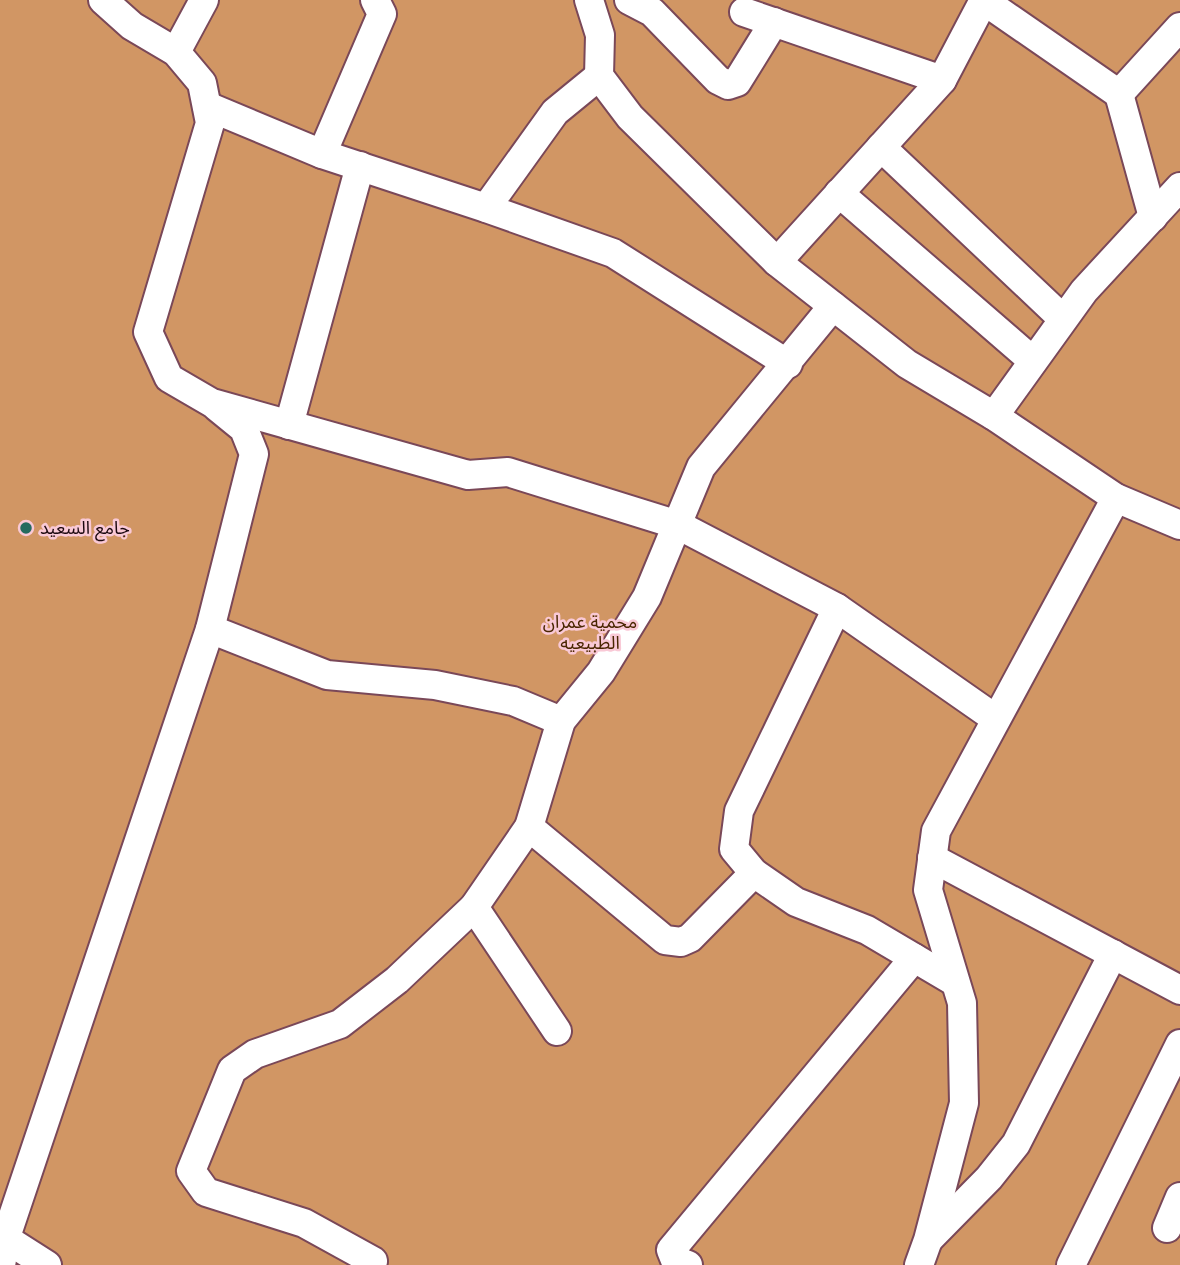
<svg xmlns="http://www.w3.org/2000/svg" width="1180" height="1265" font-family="Arial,'Noto Sans Arabic',sans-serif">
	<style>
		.green { fill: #d19664 }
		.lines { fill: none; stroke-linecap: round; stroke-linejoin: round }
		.street-casing { stroke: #7a4858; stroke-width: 32 }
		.street { stroke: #fff; stroke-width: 28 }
		.poi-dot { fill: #256b5f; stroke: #f9c9d6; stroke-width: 2.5 }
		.labels { text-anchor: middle; stroke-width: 5; stroke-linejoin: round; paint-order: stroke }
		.poi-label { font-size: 18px; fill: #1c080f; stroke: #f9c9d6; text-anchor: start }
		.park-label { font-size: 18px; fill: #4a2601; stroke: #f9c9d6 }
	</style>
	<rect width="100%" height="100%" fill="#f3b8c8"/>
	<!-- green -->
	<rect class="green" x="0" y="0" width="1180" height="1265"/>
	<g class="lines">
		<!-- street casing -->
		<g class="street-casing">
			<g id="street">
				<polyline points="103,0 132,26 176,52 202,83 210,123 148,332 169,378 212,403 468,475 508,472 678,525 837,608 996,719"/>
				<polyline points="589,0 600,35 599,76 630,117 777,262 907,364 994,416 1116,498 1180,525"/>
				<polyline points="629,0 652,12 718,80 728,85 737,82 774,22"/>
				<polyline points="983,0 1119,94 1180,27"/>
				<polyline points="744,12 942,80"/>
				<polyline points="176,52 204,0"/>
				<polyline points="1119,94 1153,217"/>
				<polyline points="207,106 322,154 486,208 613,253 788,364"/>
				<polyline points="881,147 1063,319"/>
				<polyline points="322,154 382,14 375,0"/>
				<polyline points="839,193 1033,361"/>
				<polyline points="486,208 555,112 599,76"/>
				<polyline points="777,262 942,80 984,0"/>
				<polyline points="994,416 1084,291 1180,187"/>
				<polyline points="289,425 360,166"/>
				<polyline points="837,608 739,811 734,849 754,873 796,902 867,930 955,982"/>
				<polyline points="210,629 327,675 435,685 513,701 561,721"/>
				<polyline points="529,827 665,940 681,942 690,938 754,873"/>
				<polyline points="932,858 1180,990"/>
				<polyline points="474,907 557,1031"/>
				<polyline points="1167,1228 1180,1197"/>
				<polyline points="0,1235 47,1265"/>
				<polyline points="930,1238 989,1178 1016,1144 1113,954"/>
				<polyline points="1,1265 6,1237 210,629 254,454 244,429 217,407"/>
				<polyline points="370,1265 373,1261 304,1223 206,1192 191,1171 232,1070 255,1054 340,1024 397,980 474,907 529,827 561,721 601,672 647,597 701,467 833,306"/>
				<polyline points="688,1265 675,1260 671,1250 914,958"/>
				<polyline points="919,1265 928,1240 964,1103 962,1003 928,890 936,831 1116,498"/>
				<polyline points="1071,1265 1180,1044"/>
			</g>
		</g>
		<!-- street -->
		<use href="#street" class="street"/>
	</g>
	<!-- markers -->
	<circle class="poi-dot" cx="26" cy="528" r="7"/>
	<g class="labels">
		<!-- poi labels -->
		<g class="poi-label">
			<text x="40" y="534">جامع السعيد</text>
		</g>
		<!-- park labels -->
		<g class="park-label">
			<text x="590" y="628">محمية عمران<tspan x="590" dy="21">الطبيعيه</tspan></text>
		</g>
	</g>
</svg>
